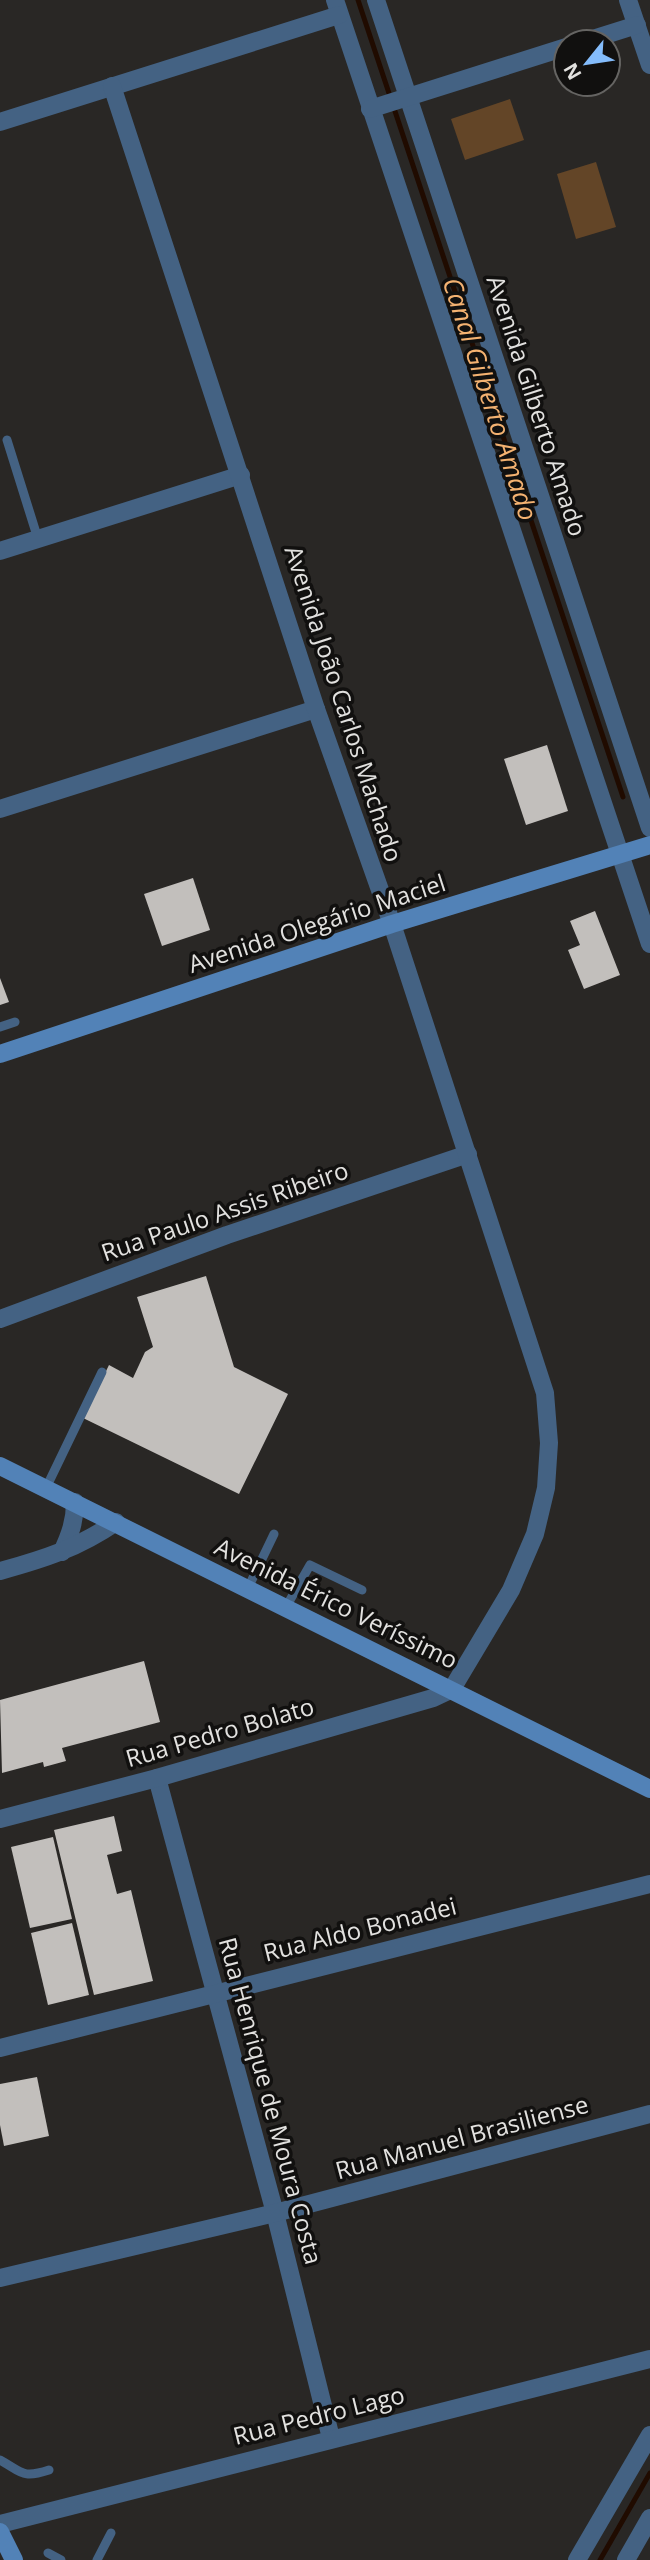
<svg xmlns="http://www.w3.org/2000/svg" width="650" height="2560" font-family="'Open Sans',sans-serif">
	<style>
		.green { fill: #634527 }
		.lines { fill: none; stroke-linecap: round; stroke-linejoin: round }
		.stream { stroke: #200b00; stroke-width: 5 }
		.building { fill: #c2bfbc }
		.lane { stroke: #446283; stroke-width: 9 }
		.street { stroke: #446283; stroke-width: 18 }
		.secondary { stroke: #5282b7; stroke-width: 18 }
		.labels { text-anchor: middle; stroke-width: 7; stroke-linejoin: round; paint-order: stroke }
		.street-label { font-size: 24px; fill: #e2e1df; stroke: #11100f }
		.water-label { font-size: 26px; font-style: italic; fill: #f4b271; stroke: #11100f }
	</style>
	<rect width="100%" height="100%" fill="#292725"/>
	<!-- green -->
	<g class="green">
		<polygon points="510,99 524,140 465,160 451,119"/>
		<polygon points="596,162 616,227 576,239 557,174"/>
	</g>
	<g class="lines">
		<!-- stream -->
		<g class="stream">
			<polyline points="358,0 623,797"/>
			<polyline points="600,2560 650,2473"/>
		</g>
	</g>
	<!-- building -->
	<g class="building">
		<polygon points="547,745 568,811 526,825 504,759"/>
		<polygon points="193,878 210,930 162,946 144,894"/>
		<polygon points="595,911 620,975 584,989 568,950 580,945 570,921"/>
		<polygon points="0,978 9,1002 0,1005"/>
		<polygon points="206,1276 234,1367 288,1394 239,1494 83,1418 109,1365 133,1378 145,1352 153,1347 137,1297"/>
		<polygon points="144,1661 160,1722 62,1748 66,1761 44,1767 43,1762 2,1773 0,1700"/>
		<polygon points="114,1816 122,1851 107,1855 117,1894 131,1890 153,1981 94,1995 54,1830"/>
		<polygon points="53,1837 72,1919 30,1928 11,1847"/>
		<polygon points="72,1923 89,1995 48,2005 31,1933"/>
		<polygon points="37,2077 49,2136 4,2146 0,2125 0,2084"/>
	</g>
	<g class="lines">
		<!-- lane -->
		<g class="lane">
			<polyline points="7,440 38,539"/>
			<polyline points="0,1027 15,1022"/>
			<polyline points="46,1488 102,1372"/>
			<polyline points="248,1588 274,1534"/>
			<polyline points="286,1607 310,1565 362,1590"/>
			<path d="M0 2460C22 2472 22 2479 49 2470"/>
			<polyline points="48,2553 61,2560"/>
			<polyline points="97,2560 111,2533"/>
		</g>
		<!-- street -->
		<g class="street">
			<polyline points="335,0 650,944"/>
			<polyline points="376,0 650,828"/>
			<polyline points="628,0 650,65"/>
			<polyline points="583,42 637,25"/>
			<polyline points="370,109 566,47"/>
			<polyline points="0,122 339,15"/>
			<polyline points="0,551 241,475"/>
			<polyline points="0,809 316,709"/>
			<polyline points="0,1319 227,1235 468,1154"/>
			<path d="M62 1552C70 1535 75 1521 75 1502"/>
			<path d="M0 1571C44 1559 78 1548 116 1522"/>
			<polyline points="157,1778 275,2213 331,2438"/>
			<polyline points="0,1819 157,1778 433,1698 452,1689 511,1590 535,1534 546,1488 549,1443 545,1393 392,924 316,709 112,86"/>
			<polyline points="0,2048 650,1884"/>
			<polyline points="0,2278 275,2213 650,2114"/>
			<polyline points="0,2524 650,2359"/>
			<polyline points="577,2560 650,2435"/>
			<polyline points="626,2560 650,2518"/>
		</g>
		<!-- secondary -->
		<g class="secondary">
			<polyline points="0,1054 392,924 650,845"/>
			<polyline points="0,1466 650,1789"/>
			<polyline points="0,2532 14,2560"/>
		</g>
	</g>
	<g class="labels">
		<!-- street labels -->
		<g class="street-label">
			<text transform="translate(536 406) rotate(72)" y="8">Avenida Gilberto Amado</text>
			<text transform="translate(343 704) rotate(72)" y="8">Avenida João Carlos Machado</text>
			<text transform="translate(317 924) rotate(-18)" y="8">Avenida Olegário Maciel</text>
			<text transform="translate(225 1212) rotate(-19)" y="8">Rua Paulo Assis Ribeiro</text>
			<text transform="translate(336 1604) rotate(26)" y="8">Avenida Érico Veríssimo</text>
			<text transform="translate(220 1733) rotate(-16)" y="8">Rua Pedro Bolato</text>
			<text transform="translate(360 1930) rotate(-14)" y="8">Rua Aldo Bonadei</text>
			<text transform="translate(270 2101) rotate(75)" y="8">Rua Henrique de Moura Costa</text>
			<text transform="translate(462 2138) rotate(-15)" y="8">Rua Manuel Brasiliense</text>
			<text transform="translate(319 2416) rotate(-14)" y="8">Rua Pedro Lago</text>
		</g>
		<!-- water labels -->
		<g class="water-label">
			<text transform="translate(490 399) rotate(72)" y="9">Canal Gilberto Amado</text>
		</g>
	</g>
	<!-- north arrow -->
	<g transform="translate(587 63) rotate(240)"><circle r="33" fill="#11100f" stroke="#656462" stroke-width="2"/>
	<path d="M0-5L12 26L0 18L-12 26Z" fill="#84bcfb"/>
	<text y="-10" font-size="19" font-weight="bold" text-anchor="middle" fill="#e2e1df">N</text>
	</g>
</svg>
